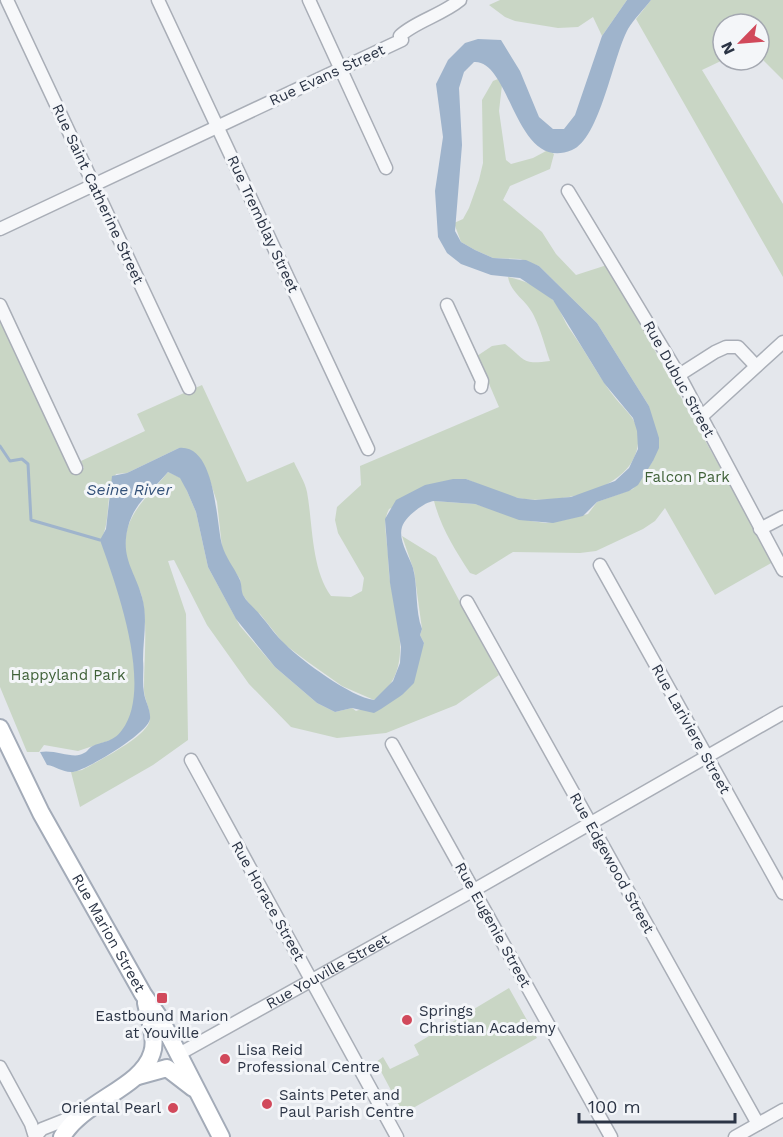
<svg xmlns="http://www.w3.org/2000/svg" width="783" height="1137" font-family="'Work Sans',sans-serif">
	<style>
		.green { fill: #c9d6c5 }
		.water { fill: #9fb4cc }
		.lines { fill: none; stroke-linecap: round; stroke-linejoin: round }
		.stream { stroke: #9fb4cc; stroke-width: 3 }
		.minor-casing { stroke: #a9aeb7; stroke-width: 15 }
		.major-casing { stroke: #a3abb8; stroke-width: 20 }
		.minor { stroke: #f7f8fa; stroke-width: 12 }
		.major { stroke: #fff; stroke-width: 16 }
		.poi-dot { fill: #d1495b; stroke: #f4f6f9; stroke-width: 2 }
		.labels { text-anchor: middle; stroke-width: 6; stroke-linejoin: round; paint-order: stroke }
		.street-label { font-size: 15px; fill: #2b3445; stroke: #f4f6f9 }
		.park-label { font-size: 15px; fill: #3f6138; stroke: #f4f6f9 }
		.poi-label { font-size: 15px; fill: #2b3445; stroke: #f4f6f9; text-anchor: start }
		.water-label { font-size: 16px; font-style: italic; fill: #34527a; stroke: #f4f6f9 }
	</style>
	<rect width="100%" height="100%" fill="#e4e7ec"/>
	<!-- green -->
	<g class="green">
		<polygon points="500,0 627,0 602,36 593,17 578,27 558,28 515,21 505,17 489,5"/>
		<polygon points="651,0 783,0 783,80 759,56 759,24 723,24 723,60 702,70 783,204 783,277 636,19"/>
		<path d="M498 79 502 85 499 111 506 160 511 164 533 158 548 150 554 154 550 169 510 186 503 200 542 232 556 254 576 275 607 265 773 562 715 595 665 508 655 521 643 529 596 551 580 553 513 552 476 575 470 573C455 550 441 528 434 501L475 504 531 521 546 523 564 520 588 514 597 502 633 489 653 461 649 406 597 323 539 266 520 259 493 258 475 250 461 242 454 223 463 219 469 208 479 180 483 163 482 100 493 81Z"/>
		<path d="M508 277C525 281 539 286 552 299 561 308 563 321 571 331 587 353 599 378 616 399 625 410 636 418 638 433 644 489 559 506 518 498 500 494 483 486 466 479L389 509C383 520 386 532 387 545 389 558 388 573 391 586 398 626 414 673 374 700L342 686 308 662 284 644 260 614 254 610 242 594 240 579 228 562 222 547 217 502 207 472 203 465 179 448 127 473 116 474C105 493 111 518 102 538L130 620 137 698 126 735 78 751 44 745 39 752H27L0 687V318L72 473 84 468 81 461 145 431 137 414 202 385 247 482 294 462C298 471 305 482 307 492 313 525 311 568 331 596L351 597 362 591 364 578 338 533 335 520 337 507 361 485 360 466 499 407 477 356 492 346 505 344C526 360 521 365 550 361 545 347 541 330 534 316 527 300 511 294 508 277Z"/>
		<path d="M168 472 181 478 187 491 196 512 208 567 240 626 275 667 317 703 335 712 352 708 356 711 402 695 424 643 420 635 422 629 414 571 402 536 436 557 499 675 456 705 386 733 337 738 291 727 249 684 207 625 174 560 168 561 186 614 188 740 153 765 80 807 71 772 82 770C98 761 142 739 149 723 153 712 143 699 144 688 144 657 148 626 142 597 139 585 130 575 127 563 118 518 144 502 168 472Z"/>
		<polygon points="509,988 537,1038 406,1112 402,1111 376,1062 383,1057 390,1069 419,1055 414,1045"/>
	</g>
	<!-- water -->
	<path class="water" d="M627 0H651C644 9 634 19 628 29 613 56 600 139 572 150 515 174 511 59 474 62L464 72 459 88 462 145 455 231 461 242 475 250 493 258 526 260 539 266 597 323 649 406 659 438V448L653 461 638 485 629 491 597 502 583 516 553 523 519 520 475 504 434 501C424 502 405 517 402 527 398 540 409 556 413 568 418 587 415 611 422 629L420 635 424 643 414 683 402 695 381 709 374 713 352 708 335 712 317 703 275 667 236 619 208 567 196 512 187 491 180 478 168 472C153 490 134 503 128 527 120 558 135 571 142 597 148 619 143 638 143 660 144 671 142 682 144 693 145 701 151 710 150 719 148 733 87 770 73 772 63 773 56 766 47 765L40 752C56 749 74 760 84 753 87 752 88 749 91 747 101 741 113 743 122 730 154 688 116 585 100 540L106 529 112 476 127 473 179 448C216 444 216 523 222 545 226 558 233 566 239 578 242 583 241 590 243 595 248 604 256 609 261 616 269 625 276 636 285 644 302 661 351 697 374 700L393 681 400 663 401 647 390 583 385 519 396 500 425 485 453 479H466L518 498 535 500 571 497 615 481 629 468 638 449 637 431 633 418 604 383 553 300 520 278 491 275 461 264 447 253 438 237 435 191 443 137 436 84 448 60 465 43 478 39 501 40 520 71 539 117 553 129H564L575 115 602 36Z"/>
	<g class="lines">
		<!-- stream -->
		<polyline class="stream" points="0,446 10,461 22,459 28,464 31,520 100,540"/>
		<!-- minor casing -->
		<g class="minor-casing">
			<g id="minor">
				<polyline points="7,0 189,388"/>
				<polyline points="158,0 368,449"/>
				<polyline points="309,0 386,168"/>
				<polyline points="568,191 679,375 783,570"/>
				<path d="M0 229 402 40 400 36C414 22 442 15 460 0"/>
				<polyline points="0,305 76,468"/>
				<polyline points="447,305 482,381 481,387"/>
				<polyline points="679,375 715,352 726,347 738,347 756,366"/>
				<polyline points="701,417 783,342"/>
				<polyline points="760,529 783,517"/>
				<polyline points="600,565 783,893"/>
				<polyline points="467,602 758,1124"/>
				<polyline points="392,744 611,1137"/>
				<polyline points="191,760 397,1137"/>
				<path id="s1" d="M179 1054 474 890 783 713"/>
				<polyline points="0,1067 31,1124 35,1137"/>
				<polyline points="35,1137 42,1129 80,1114"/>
				<polyline points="735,1137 783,1110"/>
			</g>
		</g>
		<!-- major casing -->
		<g class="major-casing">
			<g id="major">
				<path id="s2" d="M0 728 41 813 143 994 161 1020 221 1137"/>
				<polyline points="138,1076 167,1068 193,1088"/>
				<path d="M62 1137C82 1101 142 1088 152 1053 157 1039 149 1018 146 1003"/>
			</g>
		</g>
		<!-- minor -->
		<use href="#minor" class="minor"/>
		<!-- major -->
		<use href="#major" class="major"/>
	</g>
	<!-- markers -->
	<g class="poi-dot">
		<rect x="156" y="992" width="12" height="12" rx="3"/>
		<circle cx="407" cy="1020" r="6"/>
		<circle cx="225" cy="1059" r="6"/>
		<circle cx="267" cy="1104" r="6"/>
		<circle cx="173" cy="1108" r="6"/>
	</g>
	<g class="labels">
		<!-- street labels -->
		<g class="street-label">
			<text transform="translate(327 75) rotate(-25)" y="5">Rue Evans Street</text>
			<text transform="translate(98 194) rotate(65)" y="5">Rue Saint Catherine Street</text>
			<text transform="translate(263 224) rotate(65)" y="5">Rue Tremblay Street</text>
			<text transform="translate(679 379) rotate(61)" y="5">Rue Dubuc Street</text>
			<text transform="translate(691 729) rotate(61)" y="5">Rue Lariviere Street</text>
			<text transform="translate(612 863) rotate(61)" y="5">Rue Edgewood Street</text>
			<text transform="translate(268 901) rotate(61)" y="5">Rue Horace Street</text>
			<text transform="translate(493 925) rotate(61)" y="5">Rue Eugenie Street</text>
			<text dy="5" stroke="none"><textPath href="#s2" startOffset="232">Rue Marion Street</textPath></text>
			<text dy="5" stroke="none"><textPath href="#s1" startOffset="170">Rue Youville Street</textPath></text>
		</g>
		<!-- park labels -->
		<g class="park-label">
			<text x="687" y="482">Falcon Park</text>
			<text x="68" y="680">Happyland Park</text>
		</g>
		<!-- poi labels -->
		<g class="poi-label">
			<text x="419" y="1016">Springs<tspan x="419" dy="17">Christian Academy</tspan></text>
			<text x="162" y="1021" text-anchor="middle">Eastbound Marion<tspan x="162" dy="17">at Youville</tspan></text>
			<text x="237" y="1055">Lisa Reid<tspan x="237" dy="17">Professional Centre</tspan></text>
			<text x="279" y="1100">Saints Peter and<tspan x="279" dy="17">Paul Parish Centre</tspan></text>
			<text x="161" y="1113" text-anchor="end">Oriental Pearl</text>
		</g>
		<!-- water labels -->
		<g class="water-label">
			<text x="129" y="495">Seine River</text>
		</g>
	</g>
	<!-- north arrow -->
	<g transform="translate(741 42) rotate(245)"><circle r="28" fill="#f4f6f9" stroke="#a4a8b1" stroke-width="1.5"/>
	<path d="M0-4.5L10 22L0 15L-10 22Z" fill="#d1495b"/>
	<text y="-9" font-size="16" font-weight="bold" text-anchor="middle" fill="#2b3445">N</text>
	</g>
	<!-- scale -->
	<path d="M579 1113v9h156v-9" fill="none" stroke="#2b3445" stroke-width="3"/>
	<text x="588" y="1113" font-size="18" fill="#2b3445" stroke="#f4f6f9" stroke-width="4.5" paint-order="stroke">100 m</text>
</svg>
